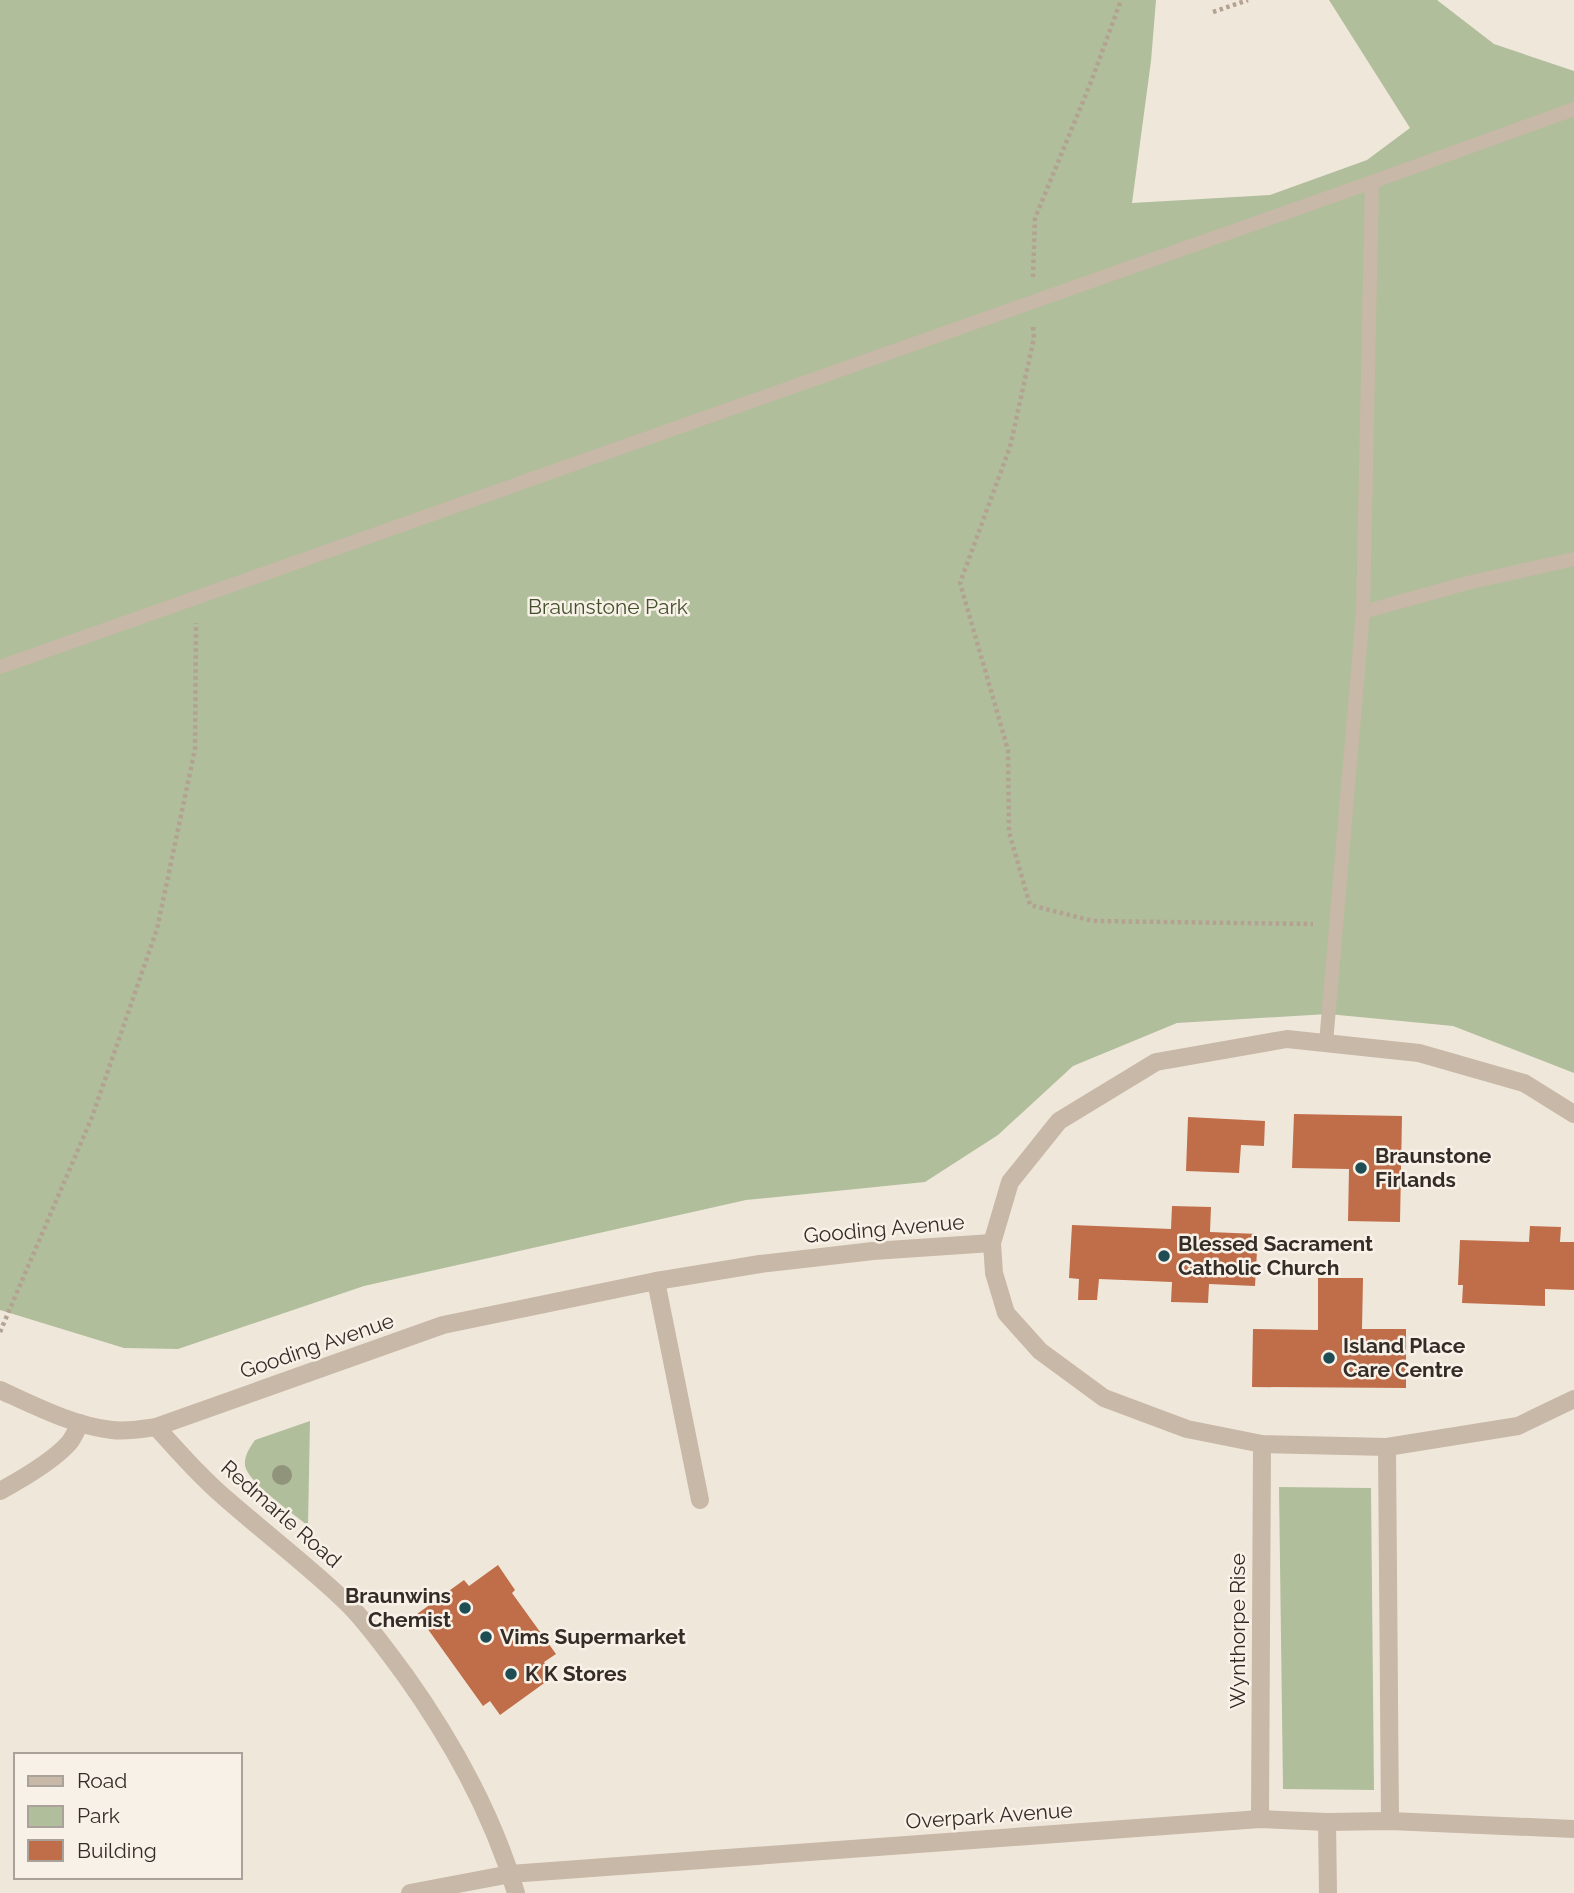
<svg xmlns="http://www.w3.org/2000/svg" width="1574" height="1893" font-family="Raleway,sans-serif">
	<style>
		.green { fill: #b0be9b }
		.building { fill: #c06d49 }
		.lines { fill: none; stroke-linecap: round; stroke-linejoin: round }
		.path { stroke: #b3a292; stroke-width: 4.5; stroke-dasharray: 3.5 3.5; stroke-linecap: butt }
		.service { stroke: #c8b8a7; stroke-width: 14 }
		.minor { stroke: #c8b8a7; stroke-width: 18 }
		.tree { fill: #90947b }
		.poi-dot { fill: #1f4d54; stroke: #f8f1e7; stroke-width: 2.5 }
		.labels { text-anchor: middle; stroke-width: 5; stroke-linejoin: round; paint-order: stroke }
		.park-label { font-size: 21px; fill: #42512c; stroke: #f8f1e7 }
		.poi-label { font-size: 21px; font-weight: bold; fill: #342c27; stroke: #f8f1e7; text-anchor: start }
		.street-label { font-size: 21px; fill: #342c27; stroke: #f8f1e7 }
	</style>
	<rect width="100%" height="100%" fill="#f0e7db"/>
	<!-- green -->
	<g class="green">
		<polygon points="0,0 1156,0 1151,61 1132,203 1270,195 1367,160 1410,128 1329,0 1437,0 1494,44 1574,71 1574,1073 1453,1026 1328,1014 1177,1023 1073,1066 998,1135 925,1182 746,1200 364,1286 178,1349 124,1348 0,1310"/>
		<path d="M310 1421 308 1526C294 1514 247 1482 245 1465 244 1456 250 1447 255 1440Z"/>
		<polygon points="1279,1487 1371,1488 1374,1790 1283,1789"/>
	</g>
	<!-- building -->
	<g class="building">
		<polygon points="1294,1114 1402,1116 1400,1222 1348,1221 1349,1169 1292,1168"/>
		<polygon points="1188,1117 1265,1121 1264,1146 1241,1145 1239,1173 1186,1171"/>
		<polygon points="1172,1206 1211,1207 1210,1232 1258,1234 1255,1286 1209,1284 1208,1303 1171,1302 1172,1282 1099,1279 1097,1300 1078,1300 1079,1279 1069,1278 1072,1225 1171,1229"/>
		<polygon points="1530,1226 1561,1227 1560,1242 1574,1242 1574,1290 1545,1289 1545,1306 1462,1303 1463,1285 1458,1285 1460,1240 1529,1242"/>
		<polygon points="1318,1278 1363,1278 1362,1329 1406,1329 1406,1388 1252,1387 1253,1329 1318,1330"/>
		<polygon points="498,1565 515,1590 512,1593 556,1654 544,1662 554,1676 500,1715 490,1701 483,1706 417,1614 464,1580 469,1586"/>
	</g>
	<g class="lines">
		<!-- path -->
		<g class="path">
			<polyline points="1213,12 1248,0"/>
			<polyline points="1033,277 1035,218 1091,82 1121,0"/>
			<polyline points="1033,327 1034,338 1010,447 960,583 1008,750 1009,832 1030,905 1093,921 1313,924"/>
			<polyline points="0,1332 92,1117 157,929 195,749 196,623"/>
		</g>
		<!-- service -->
		<g class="service">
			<polyline points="1363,612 1467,583 1574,559"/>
			<polyline points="0,667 1372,182"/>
			<polyline points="1326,1043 1363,612 1372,182 1574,109"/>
		</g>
		<!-- minor -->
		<g class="minor">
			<polyline points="1574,1114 1524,1083 1419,1053 1287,1039 1156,1062 1059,1121 1010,1182 992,1243 994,1273 1006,1313 1040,1351 1104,1398 1187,1429 1262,1444 1387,1447 1518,1426 1574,1399"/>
			<polyline points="656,1281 700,1500"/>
			<path d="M0 1390C35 1406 74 1426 112 1430 127 1432 142 1429 156 1427L443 1325 656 1281 760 1264 873 1251 992 1243"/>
			<path d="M156 1427C180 1453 203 1480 231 1503 270 1537 311 1568 348 1604 369 1625 387 1651 405 1675 452 1741 493 1815 516 1893"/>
			<polyline points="1387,1447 1390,1821"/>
			<path d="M0 1491C22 1479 52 1462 69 1443 74 1437 77 1429 80 1423"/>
			<polyline points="1260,1819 1262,1444"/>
			<polyline points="1327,1822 1328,1893"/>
			<polyline points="410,1893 510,1874 1260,1819 1327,1822 1390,1821 1574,1829"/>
		</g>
	</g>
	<!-- trees -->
	<circle class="tree" cx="282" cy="1475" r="10"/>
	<!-- markers -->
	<g class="poi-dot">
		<circle cx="1361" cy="1168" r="7"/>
		<circle cx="1164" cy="1256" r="7"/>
		<circle cx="1329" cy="1358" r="7"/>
		<circle cx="465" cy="1608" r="7"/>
		<circle cx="486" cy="1637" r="7"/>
		<circle cx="511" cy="1674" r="7"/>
	</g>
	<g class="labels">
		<!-- park labels -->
		<g class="park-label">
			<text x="608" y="614">Braunstone Park</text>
		</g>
		<!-- poi labels -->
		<g class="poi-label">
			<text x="1375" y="1163">Braunstone<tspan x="1375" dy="24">Firlands</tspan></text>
			<text x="1178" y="1251">Blessed Sacrament<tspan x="1178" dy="24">Catholic Church</tspan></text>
			<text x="1343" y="1353">Island Place<tspan x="1343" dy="24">Care Centre</tspan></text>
			<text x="451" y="1603" text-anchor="end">Braunwins<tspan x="451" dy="24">Chemist</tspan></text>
			<text x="500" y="1644">Vims Supermarket</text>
			<text x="525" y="1681">K K Stores</text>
		</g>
		<!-- street labels -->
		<g class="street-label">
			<text transform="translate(884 1229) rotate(-5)" y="7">Gooding Avenue</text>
			<text transform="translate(317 1346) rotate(-19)" y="7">Gooding Avenue</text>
			<text transform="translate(281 1514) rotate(41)" y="7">Redmarle Road</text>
			<text transform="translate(1238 1631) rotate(-90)" y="7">Wynthorpe Rise</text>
			<text transform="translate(989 1816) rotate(-4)" y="7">Overpark Avenue</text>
		</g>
	</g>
	<!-- legend -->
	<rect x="14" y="1753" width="228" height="126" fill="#f8f1e7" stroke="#aaa29a" stroke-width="2"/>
	<rect x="28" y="1776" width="35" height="10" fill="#c8b8a7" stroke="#aaa29a" stroke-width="2"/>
	<text x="77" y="1788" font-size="21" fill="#342c27">Road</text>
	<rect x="28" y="1806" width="35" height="21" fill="#b0be9b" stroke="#aaa29a" stroke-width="2"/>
	<text x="77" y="1823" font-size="21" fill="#342c27">Park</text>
	<rect x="28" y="1840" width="35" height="21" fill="#c06d49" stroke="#aaa29a" stroke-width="2"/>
	<text x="77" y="1858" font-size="21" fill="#342c27">Building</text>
</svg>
